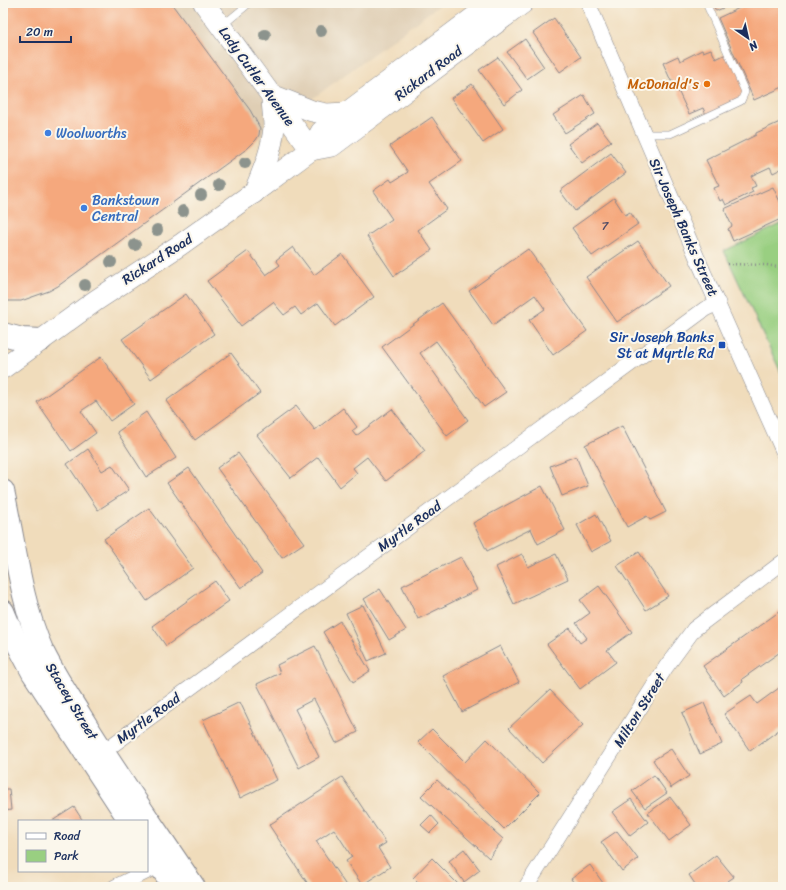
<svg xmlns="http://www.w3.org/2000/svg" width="786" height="890" font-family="Sriracha,sans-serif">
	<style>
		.built { fill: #dfceb4 }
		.green { fill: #99cf81; stroke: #5a7f70 }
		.building { fill: #f5a87d }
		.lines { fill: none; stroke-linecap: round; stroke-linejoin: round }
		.lane-casing { stroke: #86868c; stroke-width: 8 }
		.street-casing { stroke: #86868c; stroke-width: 16 }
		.secondary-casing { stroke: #86868c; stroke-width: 22 }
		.highway-casing { stroke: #86868c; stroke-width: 24 }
		.path { stroke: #86868c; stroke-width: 2.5; stroke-dasharray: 1 3; stroke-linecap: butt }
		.lane { stroke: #fff; stroke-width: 7 }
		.street { stroke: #fff; stroke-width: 15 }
		.secondary { stroke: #fff; stroke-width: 21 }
		.highway { stroke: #fff; stroke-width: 22 }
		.tree { fill: #8c938d }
		.food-dot { fill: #e8710a; stroke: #fbf7ec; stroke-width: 1.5 }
		.shop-dot { fill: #3f7fe0; stroke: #fbf7ec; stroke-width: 1.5 }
		.transit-dot { fill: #1a4fb4; stroke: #fbf7ec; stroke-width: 1.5 }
		.labels { text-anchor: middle; stroke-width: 4; stroke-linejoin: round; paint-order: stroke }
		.number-label { font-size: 12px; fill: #524d66 }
		.street-label { font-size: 14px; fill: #1b2f5e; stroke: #fbf7ec }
		.food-label { font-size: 14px; fill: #c56008; stroke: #fbf7ec; text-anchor: end }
		.shop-label { font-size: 14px; fill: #366cbe; stroke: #fbf7ec; text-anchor: start }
		.transit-label { font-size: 14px; fill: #164399; stroke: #fbf7ec; text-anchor: end }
	</style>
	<rect width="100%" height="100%" fill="#fbf7ec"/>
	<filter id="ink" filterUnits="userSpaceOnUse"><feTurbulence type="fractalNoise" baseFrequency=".025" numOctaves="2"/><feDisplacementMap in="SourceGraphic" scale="8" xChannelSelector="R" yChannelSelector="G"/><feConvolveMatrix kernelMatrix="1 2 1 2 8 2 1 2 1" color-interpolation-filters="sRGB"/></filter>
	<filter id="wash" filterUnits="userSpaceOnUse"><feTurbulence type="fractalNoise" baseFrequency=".012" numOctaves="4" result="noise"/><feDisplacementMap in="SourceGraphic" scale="16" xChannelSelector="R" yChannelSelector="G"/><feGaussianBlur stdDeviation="0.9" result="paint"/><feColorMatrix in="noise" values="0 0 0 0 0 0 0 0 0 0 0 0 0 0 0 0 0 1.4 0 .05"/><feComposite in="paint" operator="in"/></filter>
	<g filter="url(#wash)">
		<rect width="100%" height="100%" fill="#f0dcbb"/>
		<!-- built -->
		<polygon class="built" points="3,3 442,3 78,272 63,282 26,298 3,302"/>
		<!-- green -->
		<polygon class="green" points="783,223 783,377 724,251"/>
		<g id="blocks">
			<!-- building -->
			<g class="building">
				<polygon points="3,3 171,3 250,110 260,128 259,135 256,140 248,148 58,286 49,291 21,301 9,301 3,299"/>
				<polygon points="712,3 735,3 716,11"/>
				<polygon points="750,3 783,3 783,87 754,100 718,18"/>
				<polygon points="554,18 581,57 560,72 533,33"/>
				<polygon points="525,39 544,67 527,79 507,52"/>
				<polygon points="711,49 716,59 730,52 748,90 744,103 708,119 703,108 689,114 673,80 671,81 663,63 678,56 680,61 702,50 703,52"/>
				<polygon points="498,57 522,90 504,104 479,70"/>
				<polygon points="472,84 503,129 483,143 451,98"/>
				<polygon points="584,95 595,114 565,133 553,115"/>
				<polygon points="432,117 462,161 429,184 447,209 418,230 432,250 394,276 367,236 392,219 373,191 390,179 392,182 408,172 390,146"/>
				<polygon points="782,121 783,123 783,168 773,173 770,167 751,176 756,186 751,188 753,192 726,205 723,199 720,201 714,188 719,186 706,160 756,135 756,133"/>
				<polygon points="597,123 611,141 582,163 568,144"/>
				<polygon points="611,153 626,173 575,211 560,191"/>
				<polygon points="773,187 783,208 783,218 733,241 728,229 732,226 724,209"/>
				<polygon points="614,198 625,215 630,212 638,224 592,256 572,228"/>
				<polygon points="638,241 669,286 617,322 586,277"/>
				<polygon points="293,247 314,275 342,254 374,297 335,326 318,303 301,315 295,307 284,315 273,302 241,326 207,281 248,251 266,275 280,265 276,260"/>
				<polygon points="528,249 587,331 553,355 529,320 545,309 535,295 493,325 469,291"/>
				<polygon points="186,294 214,334 151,379 122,339"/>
				<polygon points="442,303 506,392 484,407 436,341 420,353 468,420 447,436 382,347"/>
				<polygon points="231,353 260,393 195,440 166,401"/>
				<polygon points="101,357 134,404 110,421 96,401 81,411 96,433 71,451 37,402"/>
				<polygon points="296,406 315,430 343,408 357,427 352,431 356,436 392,409 425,451 386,481 367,457 353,468 357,473 340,487 318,457 291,478 257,435"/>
				<polygon points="146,412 176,458 146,477 117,432"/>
				<polygon points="622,426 666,512 650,520 647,516 627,527 585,445"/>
				<polygon points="88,449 102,471 112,465 129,490 98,510 67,464"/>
				<polygon points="238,453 304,543 282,558 217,468"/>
				<polygon points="576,456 588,486 562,496 550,466"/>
				<polygon points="189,468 262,573 241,588 167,483"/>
				<polygon points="542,486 565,530 538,544 531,529 487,551 473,523"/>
				<polygon points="149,508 193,568 147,601 104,539"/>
				<polygon points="596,514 611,541 591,552 577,525"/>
				<polygon points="639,552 668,596 646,610 617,566"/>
				<polygon points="522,554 528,567 556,554 568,579 514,604 496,567"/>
				<polygon points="461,557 477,590 418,619 402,586"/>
				<polygon points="215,581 229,601 166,646 152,626"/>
				<polygon points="599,586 632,632 607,650 616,662 580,689 547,644 570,628 580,643 587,638 576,623 590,613 580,600"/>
				<polygon points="380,589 406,630 389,640 364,599"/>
				<polygon points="363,605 386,653 368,661 346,613"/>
				<polygon points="783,609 783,650 742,679 743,682 724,696 703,666"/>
				<polygon points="340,621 370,671 353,682 323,632"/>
				<polygon points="315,646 358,732 336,743 314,699 295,709 319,757 299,768 257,684 280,673 277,665"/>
				<polygon points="500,646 519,682 462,712 443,676"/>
				<polygon points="783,685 783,727 750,751 724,714 751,696 757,704"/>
				<polygon points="550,690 583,725 542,763 509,728"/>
				<polygon points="240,702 277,780 240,798 203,720"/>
				<polygon points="704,703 722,744 700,754 682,713"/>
				<polygon points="432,729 465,762 487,739 540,793 504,829 418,742"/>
				<polygon points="671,749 689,776 671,788 653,760"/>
				<polygon points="654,775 667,793 645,808 632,791"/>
				<polygon points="342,777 386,843 378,848 390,867 362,885 346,861 352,857 334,829 316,841 347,887 310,887 269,825"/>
				<polygon points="437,780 503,839 489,858 421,796"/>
				<polygon points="3,789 9,789 11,810 3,811"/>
				<polygon points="670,797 691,825 669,841 648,813"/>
				<polygon points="631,799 648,822 630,836 612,812"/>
				<polygon points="74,807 83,821 52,821"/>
				<polygon points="431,815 439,824 430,833 421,825"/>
				<polygon points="617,831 638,859 622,871 601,842"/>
				<polygon points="464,849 480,870 464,882 449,861"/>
				<polygon points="716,855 734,877 719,887 697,887 689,875"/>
				<polygon points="432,858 461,887 422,887 413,878"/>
				<polygon points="590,865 606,887 577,887 571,879"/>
			</g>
		</g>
	</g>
	<g filter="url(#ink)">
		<use href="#blocks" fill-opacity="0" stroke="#86868c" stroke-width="1"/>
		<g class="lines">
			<!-- lane casing -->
			<g class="lane-casing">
				<g id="lane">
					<polyline points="223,25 246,6"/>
					<polyline points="644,134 670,134 741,101 745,92 706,3"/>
				</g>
			</g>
			<!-- street casing -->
			<g class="street-casing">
				<g id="street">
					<polyline points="588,3 698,260 783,451"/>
					<polyline points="103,752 705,309 718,303"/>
					<polyline points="115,887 160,865"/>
					<polyline points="526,887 666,667 694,629 783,562"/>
				</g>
			</g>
			<!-- secondary casing -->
			<g class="secondary-casing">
				<g id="secondary">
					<polyline points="204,3 311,150"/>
					<polyline points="272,95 312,111 327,114 346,113"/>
					<polyline points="311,150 332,146 523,3"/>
					<path d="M254 193C263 171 272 151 274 127 274 117 272 106 272 96"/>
					<polyline points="3,368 95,301 180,245 253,193 311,150 321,132 493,3"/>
				</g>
			</g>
			<!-- highway casing -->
			<g class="highway-casing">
				<g id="highway">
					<polyline points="3,334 22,339 41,340"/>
					<path d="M3 491C15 544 20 600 42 650 53 673 67 694 80 715 116 774 156 830 194 887"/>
					<polyline points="3,611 15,639 33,673 130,821"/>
					<polyline points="147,846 174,887"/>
				</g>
			</g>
			<!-- path -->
			<polyline class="path" points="727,264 767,265 783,268"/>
			<!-- lane -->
			<use href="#lane" class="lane"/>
			<!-- street -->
			<use href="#street" class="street"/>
			<!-- secondary -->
			<use href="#secondary" class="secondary"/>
			<!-- highway -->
			<use href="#highway" class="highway"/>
		</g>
		<!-- trees -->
		<g class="tree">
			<circle cx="321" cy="31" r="6"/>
			<circle cx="265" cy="35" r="6"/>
			<circle cx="245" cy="163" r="6"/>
			<circle cx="219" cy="185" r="6"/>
			<circle cx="201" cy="195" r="6"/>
			<circle cx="183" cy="211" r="6"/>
			<circle cx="157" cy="230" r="6"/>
			<circle cx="135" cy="245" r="6"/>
			<circle cx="111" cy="262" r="6"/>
			<circle cx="85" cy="285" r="6"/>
		</g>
	</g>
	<!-- markers -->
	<circle class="food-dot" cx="707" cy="84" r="4"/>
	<g class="shop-dot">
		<circle cx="48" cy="133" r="4"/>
		<circle cx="84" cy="208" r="4"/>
	</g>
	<rect class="transit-dot" x="718" y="341" width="8" height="8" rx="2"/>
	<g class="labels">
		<!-- number labels -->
		<g class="number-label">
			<text x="605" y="230">7</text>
		</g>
		<!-- street labels -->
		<g class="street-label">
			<text transform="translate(428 73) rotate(-37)" y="5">Rickard Road</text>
			<text transform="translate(257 76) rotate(54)" y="5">Lady Cutler Avenue</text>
			<text transform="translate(684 227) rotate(66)" y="5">Sir Joseph Banks Street</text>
			<text transform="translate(157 259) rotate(-33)" y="5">Rickard Road</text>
			<text transform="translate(409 526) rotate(-36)" y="5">Myrtle Road</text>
			<text transform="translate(72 701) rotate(59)" y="5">Stacey Street</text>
			<text transform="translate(639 710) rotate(-58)" y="5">Milton Street</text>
			<text transform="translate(148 718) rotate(-36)" y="5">Myrtle Road</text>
		</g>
		<!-- food labels -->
		<g class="food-label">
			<text x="699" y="89">McDonald's</text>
		</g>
		<!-- shop labels -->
		<g class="shop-label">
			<text x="56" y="138">Woolworths</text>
			<text x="92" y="205">Bankstown<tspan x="92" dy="16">Central</tspan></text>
		</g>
		<!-- transit labels -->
		<g class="transit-label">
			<text x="714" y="342">Sir Joseph Banks<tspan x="714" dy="16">St at Myrtle Rd</tspan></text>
		</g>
	</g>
	<!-- margin -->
	<rect width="786" height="890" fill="none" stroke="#fbf7ec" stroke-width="16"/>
	<!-- legend -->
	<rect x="18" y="820" width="130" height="52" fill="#fbf7ec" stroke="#a1a7b3"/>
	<rect x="26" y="833" width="20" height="6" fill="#ffffff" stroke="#a1a7b3"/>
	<text x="54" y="840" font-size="12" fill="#1b2f5e">Road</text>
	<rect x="26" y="850" width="20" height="12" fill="#99cf81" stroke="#a1a7b3"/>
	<text x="54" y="860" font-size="12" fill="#1b2f5e">Park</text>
	<!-- north arrow -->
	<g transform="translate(748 38) rotate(146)" stroke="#fbf7ec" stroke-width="3" paint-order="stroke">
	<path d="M0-3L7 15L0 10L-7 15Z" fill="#1b2f5e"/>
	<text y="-6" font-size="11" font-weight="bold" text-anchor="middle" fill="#1b2f5e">N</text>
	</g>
	<!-- scale -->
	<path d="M20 36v6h51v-6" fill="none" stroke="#1b2f5e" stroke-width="2"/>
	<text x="26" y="36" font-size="12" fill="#1b2f5e" stroke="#fbf7ec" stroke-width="3" paint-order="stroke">20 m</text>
</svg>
